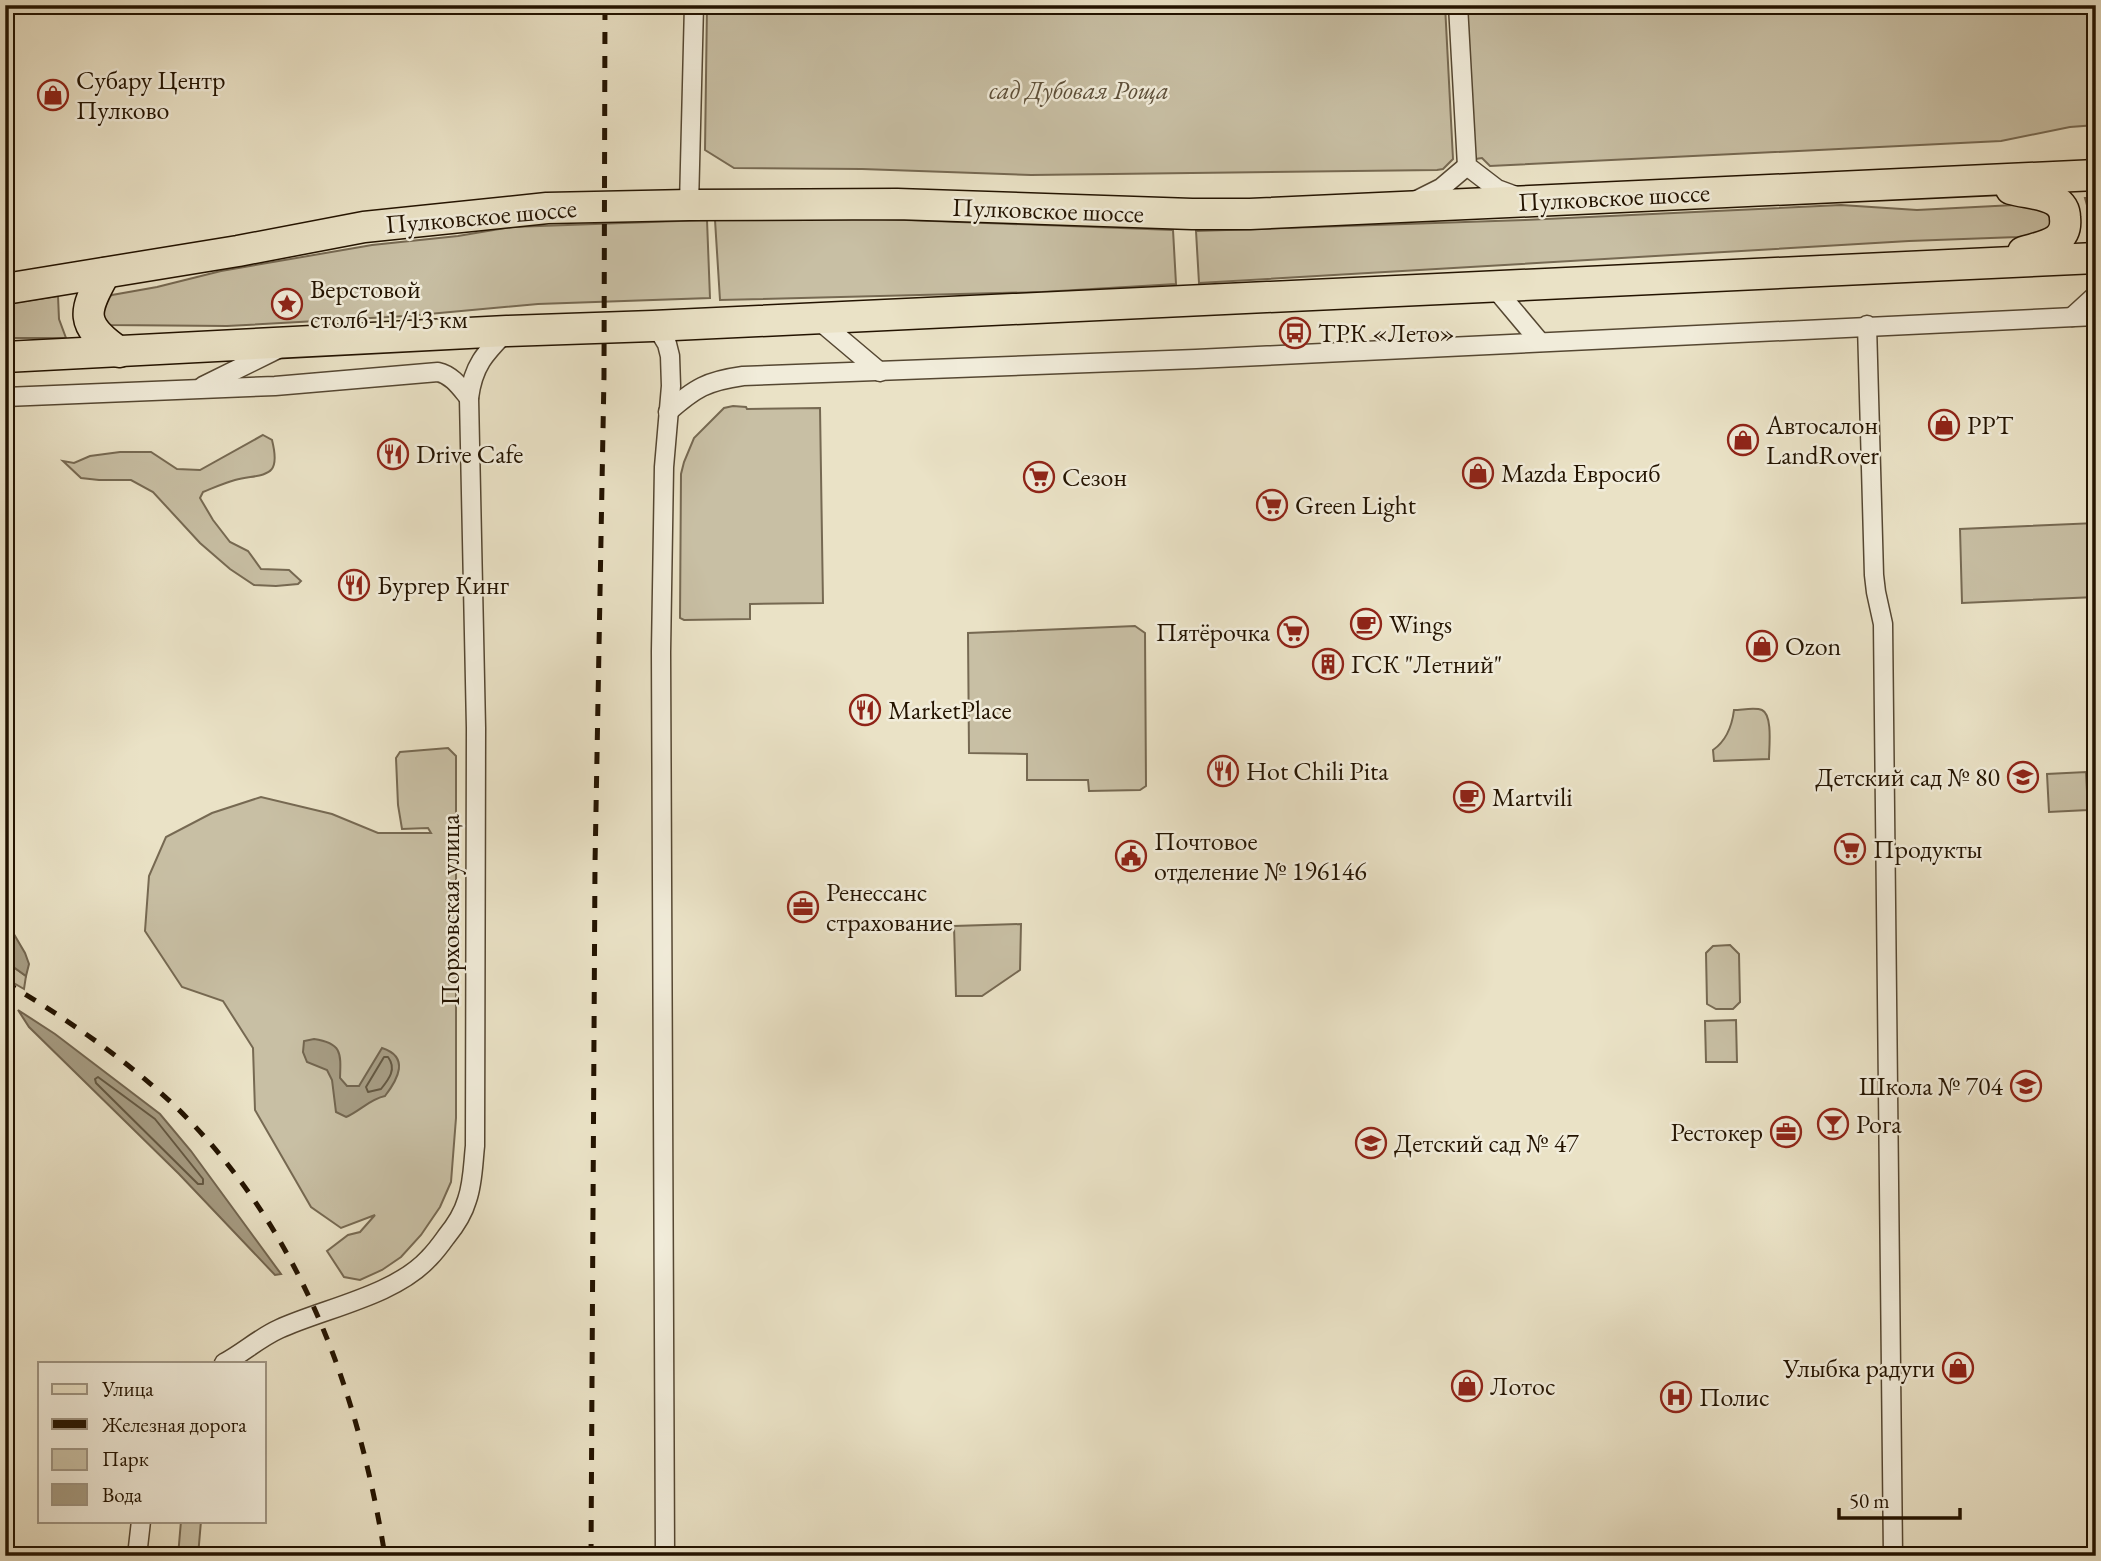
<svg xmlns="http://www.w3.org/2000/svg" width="2101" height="1561" font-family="'EB Garamond',serif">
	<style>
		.green { fill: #c8bfa4; stroke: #766952; stroke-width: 2 }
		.water { fill: #a69c83; stroke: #72654f; stroke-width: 2 }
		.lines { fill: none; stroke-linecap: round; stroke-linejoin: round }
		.shore { stroke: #645842; stroke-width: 2 }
		.minor-casing { stroke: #554732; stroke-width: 21 }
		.primary-casing { stroke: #231300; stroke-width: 33 }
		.minor { stroke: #f1ecda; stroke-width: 18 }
		.primary { stroke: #eae2c6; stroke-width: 30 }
		.rail { stroke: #231300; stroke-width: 5; stroke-dasharray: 12 12; stroke-linecap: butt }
		.labels { text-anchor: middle; stroke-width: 5; stroke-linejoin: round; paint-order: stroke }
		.poi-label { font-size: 26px; fill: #231300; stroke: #f1ecda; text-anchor: start }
		.park-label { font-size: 26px; font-style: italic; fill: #5d4f39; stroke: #f1ecda }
		.street-label { font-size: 26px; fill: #231300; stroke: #f1ecda }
	</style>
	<rect width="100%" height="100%" fill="#eae2c6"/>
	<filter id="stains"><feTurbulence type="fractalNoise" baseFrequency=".00286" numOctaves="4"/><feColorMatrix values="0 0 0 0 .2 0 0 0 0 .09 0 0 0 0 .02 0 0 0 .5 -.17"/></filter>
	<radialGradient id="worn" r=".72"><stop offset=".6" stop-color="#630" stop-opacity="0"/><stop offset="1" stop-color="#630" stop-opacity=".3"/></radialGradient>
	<!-- green -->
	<g class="green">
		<polygon points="707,5 1445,5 1453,159 1443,169 1437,170 1031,175 862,169 734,168 705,150"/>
		<polygon points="1467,5 2096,5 2096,125 2070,127 2001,141 1490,166 1482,158 1475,159"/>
		<polygon points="2085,198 2096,198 2096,242 2088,242 2090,216"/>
		<polygon points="2036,204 2051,214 2051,227 2040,235 2018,237 1909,241 1199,283 1196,231 1525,220 1841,205 1917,210"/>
		<polygon points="828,217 1173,230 1176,284 1042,292 720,300 715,220"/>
		<polygon points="707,220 710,298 538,304 407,316 227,326 108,325 102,320 102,300 112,295 157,287 221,271 372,245 458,236 512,227"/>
		<polygon points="58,296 59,319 66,338 5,338 5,304"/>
		<polygon points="733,406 746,407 747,409 820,408 823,603 750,604 750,619 684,620 680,618 681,474 684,462 694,438 724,408"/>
		<path d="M263 435 272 440C282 480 264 473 235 480 224 483 213 488 203 492L200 498 213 520 230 542 248 551 261 569 289 570 301 581 298 584 276 586 254 585 230 569 200 543 153 492 131 480H99L81 478 63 461 74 463 90 456 120 452H151L177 469 200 470Z"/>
		<polygon points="2096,523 2096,597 1962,603 1960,529"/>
		<polygon points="1135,626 1145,633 1146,786 1140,790 1089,791 1088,780 1027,780 1027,754 969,753 968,633"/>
		<path d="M1734 710C1742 710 1755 707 1762 710 1773 715 1769 748 1769 759L1714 761 1713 750C1726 741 1732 726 1734 710Z"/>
		<polygon points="448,748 456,756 456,1118 451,1182 440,1207 421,1235 401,1257 382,1270 360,1280 344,1277 327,1251 348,1235 360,1232 375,1215 341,1228 311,1207 255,1110 253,1048 223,1001 182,987 145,931 149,876 166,837 212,813 261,797 332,814 378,833 431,833 428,828 402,829 398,805 396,758 400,752"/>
		<polygon points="2086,772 2088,810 2049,812 2047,774"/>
		<polygon points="1021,924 1020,970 982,996 956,996 954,926"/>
		<polygon points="1730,945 1739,954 1740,1002 1733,1009 1716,1009 1707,1004 1706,953 1713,946"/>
		<polygon points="5,961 26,976 24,989 5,978"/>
		<polygon points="1736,1020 1737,1062 1706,1062 1705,1021"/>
		<polygon points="181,1521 201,1521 198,1556 178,1556"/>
	</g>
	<!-- water -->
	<g class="water">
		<polygon points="5,923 8,924 25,953 29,964 26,976 5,961"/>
		<polygon points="18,1010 55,1034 160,1114 191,1151 281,1274 275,1275 179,1174 29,1027"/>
		<path d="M314 1039C342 1043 341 1053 340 1078L347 1086H359L382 1048C410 1057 398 1079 385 1096 370 1099 360 1111 346 1117L336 1112 332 1080 327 1070 307 1062 303 1052 304 1041Z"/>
	</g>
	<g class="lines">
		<!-- shore -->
		<g class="shore">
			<path d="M384 1057H388C397 1069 389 1079 381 1089L368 1092 366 1087Z"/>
			<polygon points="98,1077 155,1119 203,1179 203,1184 198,1184 96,1083 95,1079"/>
		</g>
		<!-- minor casing -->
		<g class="minor-casing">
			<g id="minor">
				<polyline points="1458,5 1467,166 1497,189 1516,196"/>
				<polyline points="1415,201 1441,188 1467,166"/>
				<polyline points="689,205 694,5"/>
				<polyline points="1493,286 1540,342"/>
				<polyline points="2072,317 2096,295"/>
				<polyline points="816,318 880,372"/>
				<polyline points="1867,325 1874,575 1876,592 1883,624 1893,1556"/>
				<polyline points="653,326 661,334 667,344 670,356 671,386 664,467 661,652 665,1556"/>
				<polyline points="203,386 278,349"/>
				<path d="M5 397 275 386 438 372C452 375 460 387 469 398"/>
				<path d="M668 412C695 388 707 381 743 376L1196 359 2096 316"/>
				<path d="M224 1363C243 1353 259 1338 279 1329 325 1308 394 1296 429 1258 435 1252 441 1244 446 1237 455 1226 463 1214 467 1200 473 1183 473 1164 475 1146L476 728 469 398C473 366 485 353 507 331"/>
				<polyline points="137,1556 141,1521"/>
			</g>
		</g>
		<!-- primary casing -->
		<g class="primary-casing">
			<g id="primary">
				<path d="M2011 189C2025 193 2041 193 2054 200 2061 204 2065 210 2065 218 2068 244 2042 246 2023 252"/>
				<path d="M105 273C83 312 79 324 119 352"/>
				<polyline points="5,289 238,251 364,227 547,208 689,205 897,204 1192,214 1250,214 2096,175"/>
				<polyline points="5,357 507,331 653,326 2096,258"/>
			</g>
		</g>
		<!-- minor -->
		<use href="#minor" class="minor"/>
		<!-- primary -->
		<use href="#primary" class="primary"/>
		<!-- rail -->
		<g class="rail">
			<path d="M5 982C64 1017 127 1060 176 1107 300 1228 358 1389 385 1556"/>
			<polyline points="591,1556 595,864 604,376 605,5"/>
		</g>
	</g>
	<!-- icons -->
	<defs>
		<g id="shop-ring" transform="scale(1.575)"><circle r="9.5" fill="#f1ecda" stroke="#8f2418" stroke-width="1.5"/><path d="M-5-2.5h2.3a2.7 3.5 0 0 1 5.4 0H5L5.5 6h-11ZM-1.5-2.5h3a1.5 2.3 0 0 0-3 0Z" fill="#8f2418"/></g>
		<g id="sight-ring" transform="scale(1.575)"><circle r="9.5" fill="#f1ecda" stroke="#8f2418" stroke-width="1.5"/><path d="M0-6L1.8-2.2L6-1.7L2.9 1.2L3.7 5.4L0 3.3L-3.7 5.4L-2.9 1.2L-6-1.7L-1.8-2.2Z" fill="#8f2418"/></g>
		<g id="bus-ring" transform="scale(1.575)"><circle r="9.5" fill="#f1ecda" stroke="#8f2418" stroke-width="1.5"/><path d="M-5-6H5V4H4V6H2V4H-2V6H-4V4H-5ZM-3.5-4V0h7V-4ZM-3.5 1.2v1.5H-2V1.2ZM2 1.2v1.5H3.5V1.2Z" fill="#8f2418"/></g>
		<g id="restaurant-ring" transform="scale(1.575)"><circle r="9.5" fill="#f1ecda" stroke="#8f2418" stroke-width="1.5"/><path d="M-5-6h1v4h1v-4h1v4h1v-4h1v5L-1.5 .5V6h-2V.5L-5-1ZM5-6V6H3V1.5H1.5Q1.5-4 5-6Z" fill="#8f2418"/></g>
		<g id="supermarket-ring" transform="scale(1.575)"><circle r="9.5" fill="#f1ecda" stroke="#8f2418" stroke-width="1.5"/><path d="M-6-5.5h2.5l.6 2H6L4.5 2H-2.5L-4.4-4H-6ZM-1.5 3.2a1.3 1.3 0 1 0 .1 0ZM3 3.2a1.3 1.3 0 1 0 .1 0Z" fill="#8f2418"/></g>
		<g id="cafe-ring" transform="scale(1.575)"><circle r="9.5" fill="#f1ecda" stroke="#8f2418" stroke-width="1.5"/><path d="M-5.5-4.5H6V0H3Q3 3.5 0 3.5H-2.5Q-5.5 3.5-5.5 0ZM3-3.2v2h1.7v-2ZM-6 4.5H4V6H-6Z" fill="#8f2418"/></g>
		<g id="building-ring" transform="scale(1.575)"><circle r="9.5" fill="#f1ecda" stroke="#8f2418" stroke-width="1.5"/><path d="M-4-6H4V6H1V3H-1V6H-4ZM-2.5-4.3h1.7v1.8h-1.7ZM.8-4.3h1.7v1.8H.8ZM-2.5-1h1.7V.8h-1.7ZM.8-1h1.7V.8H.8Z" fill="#8f2418"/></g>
		<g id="school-ring" transform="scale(1.575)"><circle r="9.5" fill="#f1ecda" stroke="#8f2418" stroke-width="1.5"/><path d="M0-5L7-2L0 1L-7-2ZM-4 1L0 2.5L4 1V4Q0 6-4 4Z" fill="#8f2418"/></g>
		<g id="civic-ring" transform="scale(1.575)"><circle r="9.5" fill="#f1ecda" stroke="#8f2418" stroke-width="1.5"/><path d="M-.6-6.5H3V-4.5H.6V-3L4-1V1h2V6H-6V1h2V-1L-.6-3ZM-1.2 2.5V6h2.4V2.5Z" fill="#8f2418"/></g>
		<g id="office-ring" transform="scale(1.575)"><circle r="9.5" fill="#f1ecda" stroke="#8f2418" stroke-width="1.5"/><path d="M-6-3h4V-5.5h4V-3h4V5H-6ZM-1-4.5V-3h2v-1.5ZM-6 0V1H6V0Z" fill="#8f2418"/></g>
		<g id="bar-ring" transform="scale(1.575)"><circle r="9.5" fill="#f1ecda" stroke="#8f2418" stroke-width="1.5"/><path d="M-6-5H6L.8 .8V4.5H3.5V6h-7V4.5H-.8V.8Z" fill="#8f2418"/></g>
		<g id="hospital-ring" transform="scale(1.575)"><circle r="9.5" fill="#f1ecda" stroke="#8f2418" stroke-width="1.5"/><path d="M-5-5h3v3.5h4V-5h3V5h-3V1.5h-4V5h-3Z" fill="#8f2418"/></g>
	</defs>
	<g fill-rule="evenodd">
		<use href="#shop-ring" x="53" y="95"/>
		<use href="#sight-ring" x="287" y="304"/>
		<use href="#bus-ring" x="1295" y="333"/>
		<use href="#shop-ring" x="1944" y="425"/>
		<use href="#shop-ring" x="1743" y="440"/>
		<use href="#restaurant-ring" x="393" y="454"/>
		<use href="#shop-ring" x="1478" y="473"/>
		<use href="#supermarket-ring" x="1039" y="477"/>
		<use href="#supermarket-ring" x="1272" y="505"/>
		<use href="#restaurant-ring" x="354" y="585"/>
		<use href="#cafe-ring" x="1366" y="624"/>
		<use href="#supermarket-ring" x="1293" y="632"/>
		<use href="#shop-ring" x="1762" y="646"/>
		<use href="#building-ring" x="1328" y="664"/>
		<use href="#restaurant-ring" x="865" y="710"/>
		<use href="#restaurant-ring" x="1223" y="771"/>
		<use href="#school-ring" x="2023" y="777"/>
		<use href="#cafe-ring" x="1469" y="797"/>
		<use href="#supermarket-ring" x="1850" y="849"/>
		<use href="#civic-ring" x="1131" y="856"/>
		<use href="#office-ring" x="803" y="907"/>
		<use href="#school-ring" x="2026" y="1086"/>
		<use href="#bar-ring" x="1833" y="1124"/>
		<use href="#office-ring" x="1786" y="1132"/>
		<use href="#school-ring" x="1371" y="1143"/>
		<use href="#shop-ring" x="1958" y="1368"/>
		<use href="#shop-ring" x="1467" y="1386"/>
		<use href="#hospital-ring" x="1676" y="1397"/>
	</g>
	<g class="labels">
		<!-- poi labels -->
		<g class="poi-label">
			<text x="76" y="89">Субару Центр<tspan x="76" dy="30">Пулково</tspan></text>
			<text x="310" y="298">Верстовой<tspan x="310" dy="30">столб 11/13 км</tspan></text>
			<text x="1318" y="342">ТРК «Лето»</text>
			<text x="1766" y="434">Автосалон<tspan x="1766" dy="30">LandRover</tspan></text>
			<text x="1967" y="434">РРТ</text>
			<text x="416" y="463">Drive Cafe</text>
			<text x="1501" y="482">Mazda Евросиб</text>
			<text x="1062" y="486">Сезон</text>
			<text x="1295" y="514">Green Light</text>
			<text x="377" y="594">Бургер Кинг</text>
			<text x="1389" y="633">Wings</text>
			<text x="1270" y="641" text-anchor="end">Пятёрочка</text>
			<text x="1785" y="655">Ozon</text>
			<text x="1351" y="673">ГСК "Летний"</text>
			<text x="888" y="719">MarketPlace</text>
			<text x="1246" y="780">Hot Chili Pita</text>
			<text x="2000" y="786" text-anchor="end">Детский сад № 80</text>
			<text x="1492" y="806">Martvili</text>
			<text x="1154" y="850">Почтовое<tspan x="1154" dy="30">отделение № 196146</tspan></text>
			<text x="1873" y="858">Продукты</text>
			<text x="826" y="901">Ренессанс<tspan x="826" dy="30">страхование</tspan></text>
			<text x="2003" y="1095" text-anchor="end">Школа № 704</text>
			<text x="1856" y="1133">Рога</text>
			<text x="1763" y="1141" text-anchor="end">Рестокер</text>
			<text x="1394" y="1152">Детский сад № 47</text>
			<text x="1935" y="1377" text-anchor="end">Улыбка радуги</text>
			<text x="1490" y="1395">Лотос</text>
			<text x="1699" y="1406">Полис</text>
		</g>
		<!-- park labels -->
		<g class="park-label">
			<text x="1079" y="99">сад Дубовая Роща</text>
		</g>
		<!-- street labels -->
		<g class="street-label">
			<text transform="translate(1614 197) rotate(-3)" y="9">Пулковское шоссе</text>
			<text transform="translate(1048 210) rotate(2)" y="9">Пулковское шоссе</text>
			<text transform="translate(481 216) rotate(-5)" y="9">Пулковское шоссе</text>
			<text transform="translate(450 910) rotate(-90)" y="9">Порховская улица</text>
		</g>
	</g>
	<!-- margin -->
	<rect width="2101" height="1561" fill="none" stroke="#eae2c6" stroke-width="28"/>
	<rect x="7" y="7" width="2087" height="1547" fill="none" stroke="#231300" stroke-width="3.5"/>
	<rect x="14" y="14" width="2073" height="1533" fill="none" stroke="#231300" stroke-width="2"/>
	<!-- legend -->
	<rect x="38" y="1362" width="228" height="161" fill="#f1ecda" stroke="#9f9583" stroke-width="2"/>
	<rect x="52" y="1384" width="35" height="10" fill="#eae2c6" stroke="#9f9583" stroke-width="2"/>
	<text x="102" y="1396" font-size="21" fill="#231300">Улица</text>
	<rect x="52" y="1419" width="35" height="10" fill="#231300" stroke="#9f9583" stroke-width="2"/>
	<text x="102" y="1432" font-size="21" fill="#231300">Железная дорога</text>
	<rect x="52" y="1449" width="35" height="21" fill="#c8bfa4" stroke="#9f9583" stroke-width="2"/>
	<text x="102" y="1466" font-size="21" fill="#231300">Парк</text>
	<rect x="52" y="1484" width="35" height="21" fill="#a69c83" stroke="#9f9583" stroke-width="2"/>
	<text x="102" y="1502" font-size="21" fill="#231300">Вода</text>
	<!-- scale -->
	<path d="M1839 1508v10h121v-10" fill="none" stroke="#231300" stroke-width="3.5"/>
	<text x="1849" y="1508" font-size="21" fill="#231300" stroke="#f1ecda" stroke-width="5" paint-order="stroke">50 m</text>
	<rect width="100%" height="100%" filter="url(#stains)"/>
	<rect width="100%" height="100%" fill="url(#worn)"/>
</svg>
